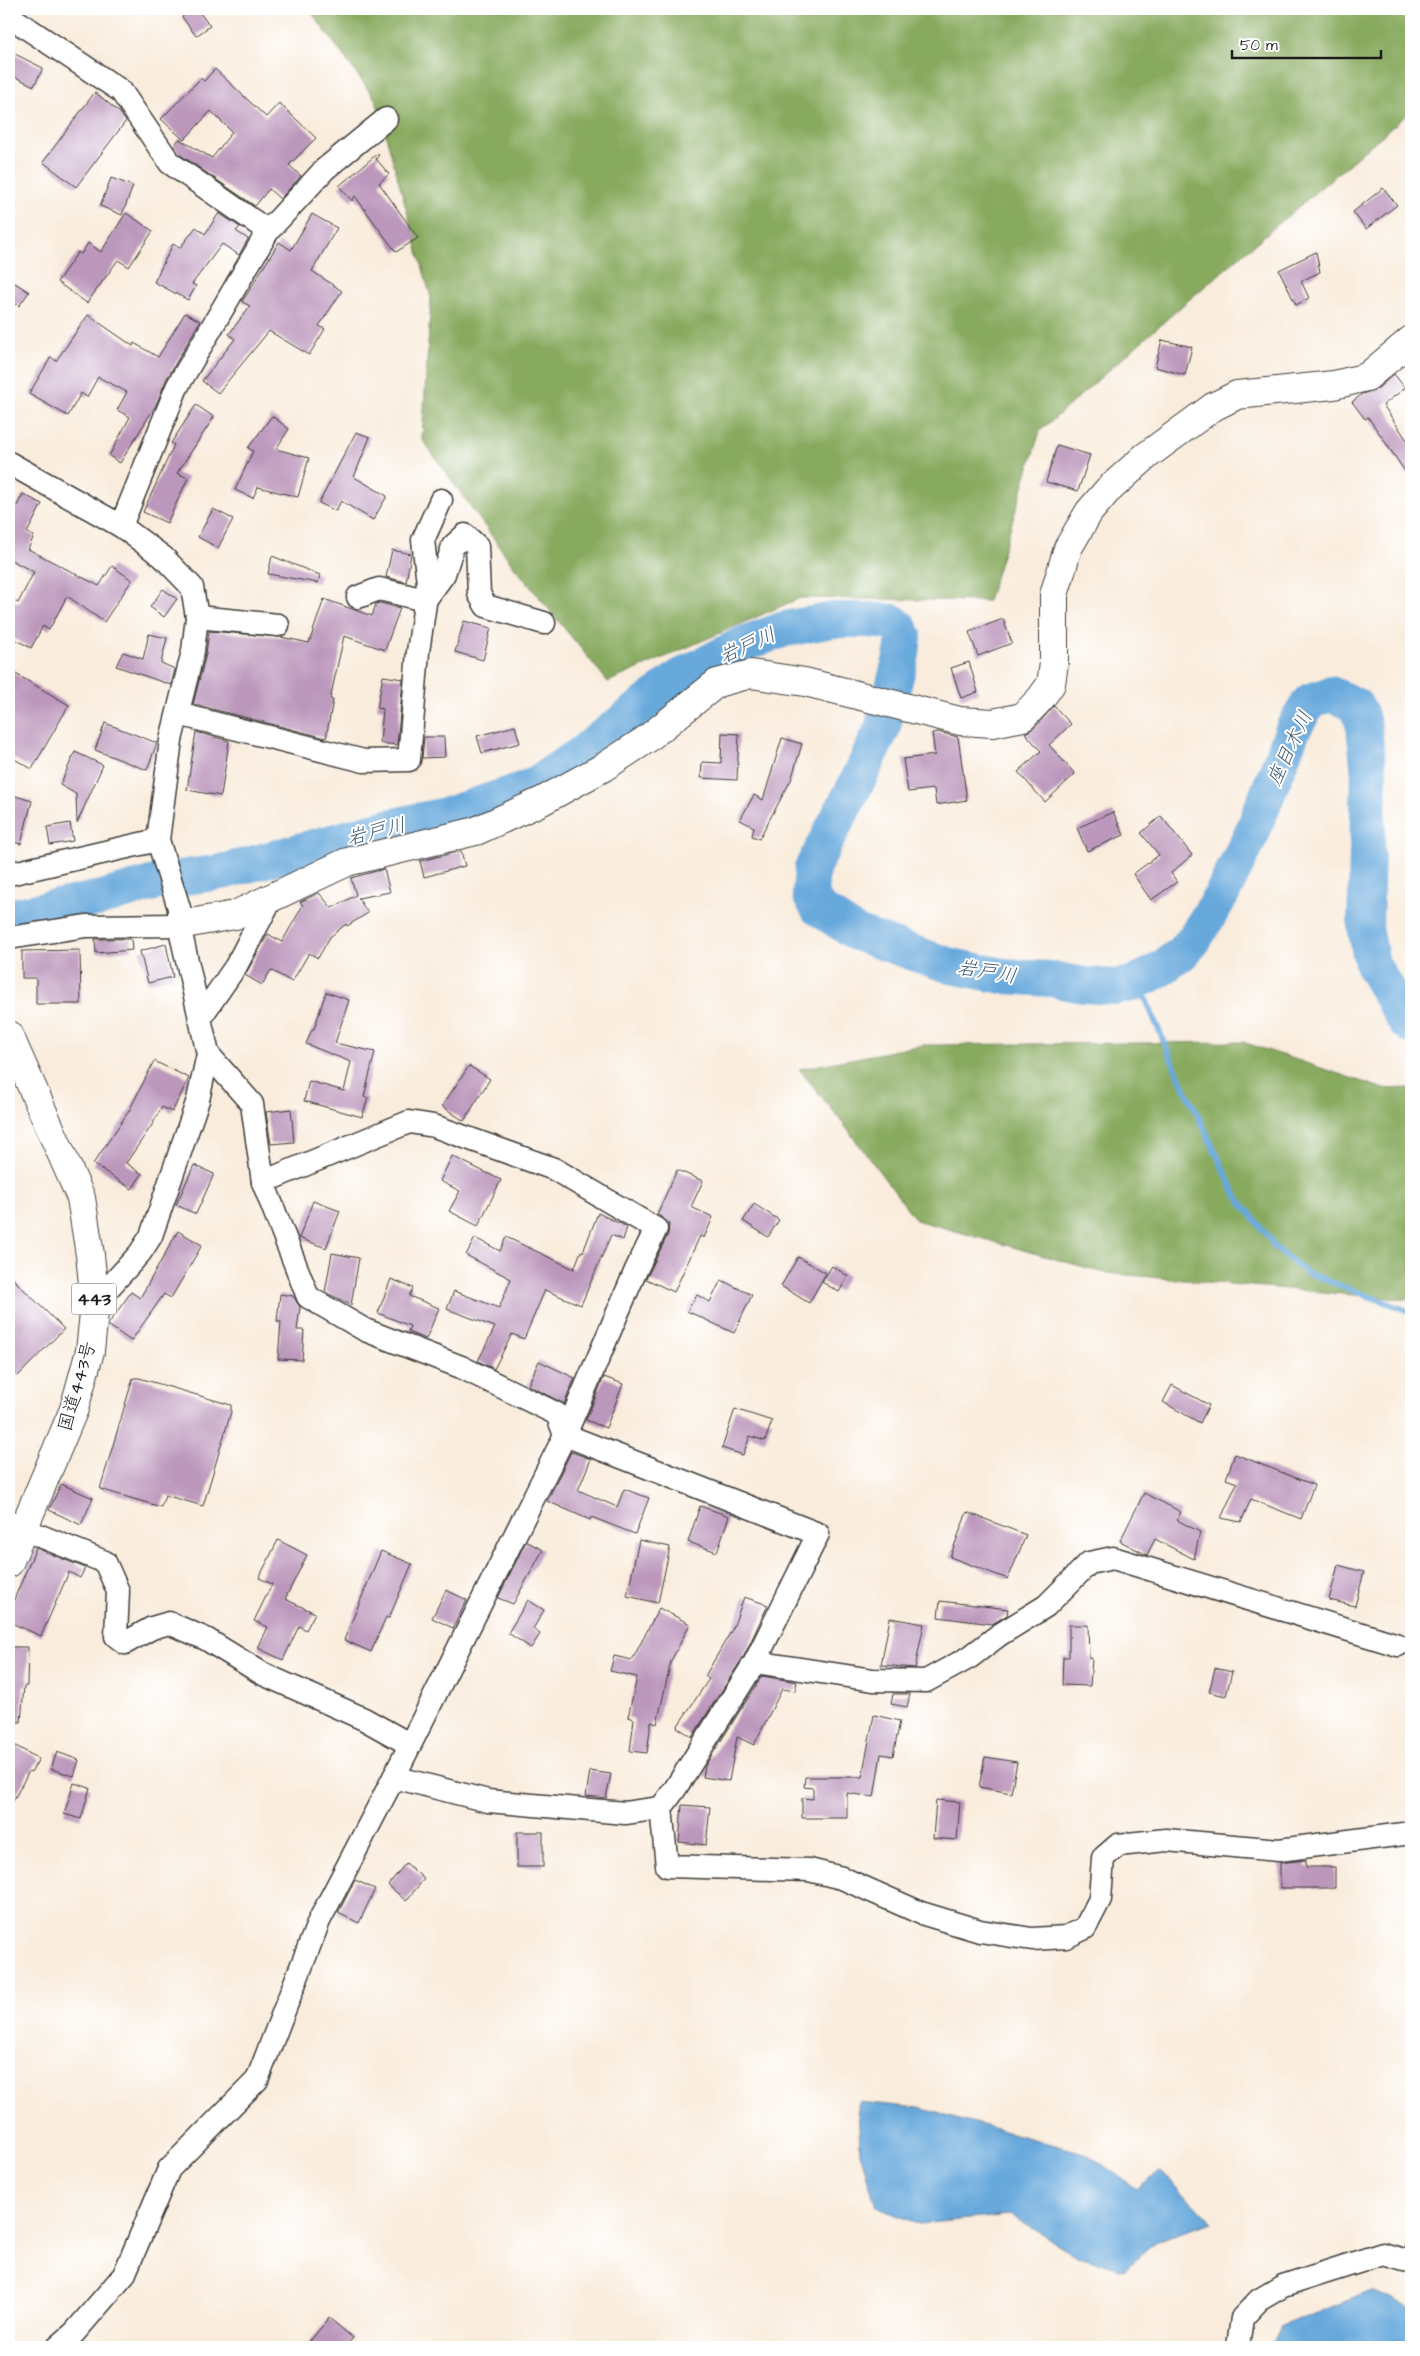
<svg xmlns="http://www.w3.org/2000/svg" width="1420" height="2356" font-family="'Architects Daughter','Klee One',sans-serif">
	<style>
		.forest { fill: #88aa5e; stroke: #52633d }
		.water { fill: #68a9dc; stroke: #42627c }
		.lines { fill: none; stroke-linecap: round; stroke-linejoin: round }
		.stream { stroke: #68a9dc; stroke-width: 6 }
		.river { stroke: #68a9dc; stroke-width: 36 }
		.building { fill: #bc97bc }
		.minor-casing { stroke: #3d3b39; stroke-width: 25 }
		.tertiary-casing { stroke: #3d3b39; stroke-width: 30 }
		.trunk-casing { stroke: #3d3b39; stroke-width: 30 }
		.minor { stroke: #fff; stroke-width: 22 }
		.tertiary { stroke: #fff; stroke-width: 28 }
		.trunk { stroke: #fff; stroke-width: 28 }
		.labels { text-anchor: middle; stroke-width: 4; stroke-linejoin: round; paint-order: stroke }
		.shield { fill: #fff; stroke: #606060; stroke-width: 1 }
		.shield-label { font-size: 18px; font-weight: bold; fill: #1c1c1c }
		.street-label { font-size: 19px; fill: #1c1c1c; stroke: #fff }
		.water-label { font-size: 20px; font-style: italic; fill: #3e5b72; stroke: #fff }
	</style>
	<rect width="100%" height="100%" fill="#fff"/>
	<filter id="ink" filterUnits="userSpaceOnUse"><feTurbulence type="fractalNoise" baseFrequency=".02" numOctaves="2"/><feDisplacementMap in="SourceGraphic" scale="10" xChannelSelector="R" yChannelSelector="G"/><feConvolveMatrix kernelMatrix="1 2 1 2 8 2 1 2 1" color-interpolation-filters="sRGB"/></filter>
	<filter id="wash" filterUnits="userSpaceOnUse"><feTurbulence type="fractalNoise" baseFrequency=".0096" numOctaves="4" result="noise"/><feDisplacementMap in="SourceGraphic" scale="20" xChannelSelector="R" yChannelSelector="G"/><feGaussianBlur stdDeviation="1.12" result="paint"/><feColorMatrix in="noise" values="0 0 0 0 0 0 0 0 0 0 0 0 0 0 0 0 0 1.4 0 .05"/><feComposite in="paint" operator="in"/></filter>
	<g filter="url(#wash)">
		<rect width="100%" height="100%" fill="#f9ecdc"/>
		<!-- forest -->
		<g class="forest">
			<polygon points="309,9 1411,9 1411,111 1183,305 1040,431 988,601 800,598 608,682 512,564 422,439 431,298 376,100"/>
			<polygon points="1243,1042 1384,1089 1411,1088 1411,1300 1105,1273 916,1220 838,1117 799,1069 923,1045"/>
		</g>
		<!-- water -->
		<g class="water">
			<polygon points="858,2102 919,2108 1088,2154 1136,2189 1160,2171 1213,2222 1158,2240 1124,2270 1079,2257 1011,2215 919,2224 876,2207 860,2152"/>
			<polygon points="1372,2291 1411,2307 1411,2347 1271,2347 1281,2326"/>
		</g>
		<g class="lines">
			<!-- stream -->
			<polyline class="stream" points="1138,981 1176,1070 1237,1197 1271,1240 1273,1246 1307,1273 1411,1312"/>
			<!-- river -->
			<polyline class="river" points="9,917 101,898 165,880 222,872 383,828 450,814 510,794 534,785 578,756 680,677 743,644 785,629 833,620 868,620 893,622 900,628 904,636 902,654 882,729 859,778 812,868 810,895 818,908 856,933 951,966 1003,976 1051,979 1084,985 1115,987 1132,984 1158,971 1181,954 1193,941 1222,894 1252,833 1294,727 1310,701 1331,694 1355,705 1360,713 1364,727 1369,774 1365,927 1372,964 1405,1021 1411,1026"/>
		</g>
		<g id="blocks">
			<!-- building -->
			<g class="building">
				<polygon points="193,9 197,9 210,26 196,36 182,17"/>
				<polygon points="9,51 43,68 34,86 9,74"/>
				<polygon points="215,69 266,117 279,103 316,138 289,165 301,176 280,199 269,189 255,206 179,154 174,146 179,139 212,158 232,132 211,111 184,140 161,119 201,78 204,81"/>
				<polygon points="95,92 120,113 126,121 76,187 43,162"/>
				<polygon points="377,154 379,155 376,159 389,174 379,183 418,238 396,252 355,196 352,201 339,186"/>
				<polygon points="111,178 133,186 122,215 100,206"/>
				<polygon points="1383,188 1397,205 1366,229 1353,212"/>
				<polygon points="126,213 153,231 129,267 118,260 87,303 57,282 78,252 81,254 88,243 101,252"/>
				<polygon points="219,213 240,227 236,231 248,239 239,255 222,244 192,284 196,286 188,300 154,282 173,244 180,248 196,227 205,234"/>
				<polygon points="312,214 337,228 312,271 342,291 319,326 325,329 309,355 269,331 218,393 202,381 235,339 229,334 250,306 242,302 244,299 279,242 291,250"/>
				<polygon points="1316,252 1320,272 1301,281 1309,298 1296,305 1279,270"/>
				<polygon points="15,283 29,292 19,306 9,299 9,292"/>
				<polygon points="185,313 200,321 166,380 156,405 120,463 109,456 130,417 117,410 127,392 98,377 87,397 81,393 68,416 29,394 51,357 56,361 88,315 133,346 134,343 158,357"/>
				<polygon points="1162,340 1192,347 1185,375 1155,367"/>
				<polygon points="1394,374 1405,388 1383,405 1411,446 1411,480 1368,417 1365,419 1352,402 1362,394 1377,389"/>
				<polygon points="196,405 214,417 177,473 188,478 167,523 143,512 174,445 171,443"/>
				<polygon points="272,416 289,429 276,449 309,458 298,497 258,487 253,498 235,490 253,451 248,448"/>
				<polygon points="356,432 370,437 354,477 387,496 373,520 341,501 336,511 319,503"/>
				<polygon points="1057,445 1090,455 1078,491 1046,482"/>
				<polygon points="23,494 42,504 27,533 34,536 28,549 99,586 112,566 132,580 104,622 67,596 49,630 43,626 31,648 9,636 9,598 18,603 34,572 9,559 9,521"/>
				<polygon points="213,509 233,519 218,548 198,537"/>
				<polygon points="392,550 411,554 406,582 386,577"/>
				<polygon points="272,556 320,575 318,583 268,574"/>
				<polygon points="163,589 177,599 164,617 150,607"/>
				<polygon points="324,599 372,616 376,604 380,603 400,608 385,650 344,636 330,699 333,700 326,738 193,704 206,654 209,631 281,637 309,643"/>
				<polygon points="1003,619 1012,643 978,656 969,632"/>
				<polygon points="464,621 491,628 483,660 455,652"/>
				<polygon points="149,634 167,638 161,663 175,669 171,685 116,666 123,652 143,659"/>
				<polygon points="969,662 978,692 961,698 951,668"/>
				<polygon points="9,670 69,705 32,769 9,756"/>
				<polygon points="383,676 403,679 397,745 380,743 383,709 377,708"/>
				<polygon points="1054,706 1071,724 1049,745 1075,774 1045,802 1018,772 1041,751 1025,733 1034,728"/>
				<polygon points="105,723 157,743 147,770 95,750"/>
				<polygon points="515,726 520,743 482,753 477,736"/>
				<polygon points="196,732 229,741 221,796 187,790"/>
				<polygon points="938,732 958,737 967,800 936,805 934,789 908,792 903,759 935,755 932,733"/>
				<polygon points="722,733 739,734 737,780 701,778 702,762 721,763"/>
				<polygon points="424,737 444,737 445,757 422,758"/>
				<polygon points="782,738 802,744 791,780 759,839 752,836 754,827 740,820 754,795 763,800"/>
				<polygon points="75,752 103,765 77,823 76,794 60,785"/>
				<polygon points="9,794 32,801 21,844 9,841"/>
				<polygon points="1113,812 1124,835 1087,851 1077,828"/>
				<polygon points="1161,816 1192,855 1171,873 1177,882 1151,900 1133,874 1159,855 1141,833"/>
				<polygon points="70,823 73,841 50,845 47,827"/>
				<polygon points="461,851 465,866 424,877 420,861"/>
				<polygon points="384,869 390,892 358,898 368,913 347,926 346,924 330,937 318,958 309,953 292,982 271,970 262,985 245,975 268,934 282,942 303,905 300,902 302,901 319,893 332,908 356,895 351,878"/>
				<polygon points="95,939 131,939 132,950 96,953"/>
				<polygon points="166,944 173,977 148,983 140,951"/>
				<polygon points="80,950 81,1004 36,1004 36,978 22,978 22,951"/>
				<polygon points="326,992 349,1000 335,1043 375,1052 364,1097 368,1098 362,1117 304,1101 309,1081 344,1091 351,1062 306,1044 312,1029 314,1029"/>
				<polygon points="154,1061 189,1078 172,1112 162,1107 152,1125 126,1163 142,1174 132,1189 93,1164 129,1111"/>
				<polygon points="469,1066 490,1079 464,1121 442,1106"/>
				<polygon points="291,1109 294,1142 271,1144 266,1112"/>
				<polygon points="452,1156 501,1180 478,1226 449,1211 460,1191 440,1181"/>
				<polygon points="194,1165 214,1174 196,1214 176,1205"/>
				<polygon points="677,1170 703,1181 691,1207 713,1217 704,1238 700,1236 674,1292 646,1279 668,1234 669,1223 657,1214"/>
				<polygon points="313,1201 340,1211 326,1248 299,1238"/>
				<polygon points="754,1204 779,1220 768,1237 743,1221"/>
				<polygon points="598,1213 627,1227 623,1240 611,1235 581,1305 545,1290 524,1339 512,1334 494,1369 478,1361 495,1327 447,1309 454,1291 499,1308 511,1279 466,1255 475,1238 500,1251 506,1237 574,1269 581,1251 583,1252"/>
				<polygon points="178,1231 202,1245 171,1298 164,1294 131,1341 108,1325 109,1323 131,1292 140,1298"/>
				<polygon points="332,1253 359,1258 351,1305 325,1292"/>
				<polygon points="798,1257 826,1273 809,1303 781,1286"/>
				<polygon points="832,1266 848,1276 839,1292 822,1282"/>
				<polygon points="9,1275 64,1329 18,1376 9,1367"/>
				<polygon points="391,1279 413,1288 409,1296 439,1308 426,1339 408,1332 410,1326 378,1313"/>
				<polygon points="721,1280 752,1295 734,1333 687,1311 697,1295 710,1302"/>
				<polygon points="280,1294 293,1296 300,1307 297,1330 304,1330 302,1360 278,1359 281,1322 277,1321"/>
				<polygon points="539,1361 575,1378 564,1404 528,1385"/>
				<polygon points="604,1377 623,1384 606,1428 586,1420"/>
				<polygon points="133,1378 139,1378 231,1405 231,1412 203,1506 165,1495 161,1507 100,1489"/>
				<polygon points="1172,1385 1209,1405 1200,1423 1163,1402"/>
				<polygon points="735,1409 772,1421 765,1441 750,1436 743,1455 722,1448"/>
				<polygon points="571,1452 591,1459 578,1490 617,1507 624,1489 649,1498 635,1534 591,1517 590,1520 547,1501"/>
				<polygon points="1235,1454 1314,1485 1301,1519 1251,1499 1241,1522 1221,1518 1237,1483 1226,1479"/>
				<polygon points="61,1484 93,1498 81,1525 49,1510"/>
				<polygon points="1144,1493 1181,1512 1177,1520 1200,1532 1194,1559 1155,1539 1147,1555 1120,1541"/>
				<polygon points="700,1506 729,1516 717,1552 688,1542"/>
				<polygon points="967,1512 1026,1535 1008,1579 950,1557"/>
				<polygon points="278,1540 307,1555 285,1599 315,1613 306,1630 299,1626 283,1660 258,1648 268,1627 254,1621 272,1584 259,1578"/>
				<polygon points="639,1540 670,1547 658,1603 627,1596"/>
				<polygon points="526,1541 543,1550 513,1604 498,1598"/>
				<polygon points="36,1548 85,1568 80,1578 69,1572 41,1636 9,1622 9,1611"/>
				<polygon points="381,1551 412,1564 389,1618 386,1617 371,1652 344,1640"/>
				<polygon points="1338,1565 1364,1572 1355,1606 1329,1600"/>
				<polygon points="446,1590 467,1600 453,1628 432,1618"/>
				<polygon points="744,1597 768,1605 767,1607 744,1656 692,1737 677,1727 709,1679 705,1676 733,1628"/>
				<polygon points="528,1600 544,1610 533,1629 540,1634 531,1648 508,1633"/>
				<polygon points="940,1601 1008,1609 1007,1615 992,1624 938,1617"/>
				<polygon points="659,1608 690,1624 671,1661 657,1724 651,1722 647,1753 630,1751 634,1719 628,1717 637,1677 610,1671 614,1656 632,1660"/>
				<polygon points="890,1618 924,1624 915,1668 881,1665"/>
				<polygon points="1069,1625 1088,1625 1089,1658 1092,1658 1090,1686 1062,1685 1063,1657 1069,1657"/>
				<polygon points="9,1647 28,1647 27,1686 24,1686 21,1722 9,1722"/>
				<polygon points="1215,1668 1232,1672 1226,1696 1209,1692"/>
				<polygon points="762,1676 797,1682 795,1691 782,1689 754,1745 737,1737 729,1781 703,1777 705,1766"/>
				<polygon points="893,1694 910,1694 907,1707 891,1704"/>
				<polygon points="874,1715 900,1721 893,1756 881,1754 874,1797 847,1793 847,1818 802,1818 802,1798 813,1799 813,1788 804,1787 805,1777 862,1777"/>
				<polygon points="9,1742 39,1759 31,1772 29,1771 9,1809"/>
				<polygon points="57,1752 79,1760 74,1776 51,1769"/>
				<polygon points="985,1757 1017,1762 1011,1793 979,1787"/>
				<polygon points="590,1771 611,1774 606,1798 586,1796"/>
				<polygon points="74,1783 90,1788 81,1819 64,1814"/>
				<polygon points="936,1800 960,1802 957,1840 933,1838"/>
				<polygon points="682,1805 710,1807 706,1845 679,1842"/>
				<rect x="517" y="1832" width="26" height="35"/>
				<polygon points="1306,1860 1306,1867 1335,1867 1335,1888 1280,1888 1280,1863"/>
				<polygon points="406,1863 424,1879 406,1901 388,1885"/>
				<polygon points="355,1880 375,1889 359,1923 338,1913"/>
				<polygon points="329,2318 353,2338 345,2347 305,2347"/>
			</g>
		</g>
	</g>
	<g filter="url(#ink)">
		<use href="#blocks" fill-opacity="0" stroke="#3d3b39" stroke-width="1"/>
		<g class="lines">
			<!-- minor casing -->
			<g class="minor-casing">
				<g id="minor">
					<polyline points="9,16 121,91 170,163 268,231"/>
					<polyline points="9,463 121,526 163,557 192,587 197,617 193,651 171,740 158,840 179,908 179,925 208,1054 198,1100 151,1236 140,1253 95,1303"/>
					<polyline points="121,526 177,387 268,231 325,169 386,119"/>
					<polyline points="358,597 379,589 425,600 444,574 453,546 465,535 477,546 479,594 486,606 544,623"/>
					<polyline points="197,617 278,625"/>
					<polyline points="178,714 364,761 409,760 418,652 428,583 423,540 441,500"/>
					<polyline points="9,874 158,840"/>
					<polyline points="9,938 86,926 179,925"/>
					<polyline points="200,1018 236,966 271,899"/>
					<polyline points="208,1054 252,1104 263,1182 308,1297 365,1330 461,1367 557,1414 565,1435 818,1534 755,1662 675,1789 661,1808 667,1866 809,1870 842,1878 921,1913 980,1931 1032,1939 1066,1937 1085,1928 1100,1899 1103,1858 1118,1845 1166,1840 1279,1850 1411,1833"/>
					<polyline points="9,1521 23,1529 105,1562 118,1591 116,1636 125,1643 152,1628 169,1623 206,1639 263,1674 364,1719 409,1744"/>
					<polyline points="755,1662 873,1680 926,1681 970,1657 999,1635 1046,1606 1089,1563 1113,1558 1398,1645"/>
					<polyline points="394,1777 488,1801 625,1813 661,1808"/>
					<polyline points="58,2347 74,2333 124,2275 169,2169 257,2080 319,1921 394,1777 565,1435 636,1270 656,1229 554,1169 434,1126 409,1122 263,1182"/>
					<polyline points="1238,2347 1242,2318 1259,2300 1283,2286 1383,2254 1411,2262"/>
				</g>
			</g>
			<!-- tertiary casing -->
			<g class="tertiary-casing">
				<polyline id="tertiary" points="179,925 235,915 347,862 476,831 542,801 604,767 647,739 717,683 751,674 805,682 960,721 993,723 1023,717 1041,698 1051,684 1054,663 1054,595 1068,548 1089,512 1107,491 1146,456 1213,407 1237,395 1334,385 1367,377 1411,340"/>
			</g>
			<!-- trunk casing -->
			<g class="trunk-casing">
				<polyline id="trunk" points="9,1035 81,1198 90,1255 95,1303 90,1351 74,1409 9,1563"/>
			</g>
			<!-- minor -->
			<use href="#minor" class="minor"/>
			<!-- tertiary -->
			<use href="#tertiary" class="tertiary"/>
			<!-- trunk -->
			<use href="#trunk" class="trunk"/>
		</g>
	</g>
	<g class="labels">
		<!-- shield labels -->
		<rect class="shield" x="71.5" y="1283.5" width="45" height="31" rx="4"/>
		<g class="shield-label">
			<text x="94" y="1305">443</text>
		</g>
		<!-- street labels -->
		<g class="street-label">
			<text transform="translate(76 1386) rotate(-74)" y="7">国道443号</text>
		</g>
		<!-- water labels -->
		<g class="water-label">
			<text transform="translate(747 645) rotate(-24)" y="7">岩戸川</text>
			<text transform="translate(1289 748) rotate(-65)" y="7">座目木川</text>
			<text transform="translate(376 831) rotate(-14)" y="7">岩戸川</text>
			<text transform="translate(987 971) rotate(9)" y="7">岩戸川</text>
		</g>
	</g>
	<!-- margin -->
	<rect width="1420" height="2356" fill="none" stroke="#fff" stroke-width="30"/>
	<!-- scale -->
	<path d="M1232 50v8h149v-8" fill="none" stroke="#1c1c1c" stroke-width="2.5"/>
	<text x="1240" y="50" font-size="15" fill="#1c1c1c" stroke="#ffffff" stroke-width="4" paint-order="stroke">50 m</text>
</svg>
